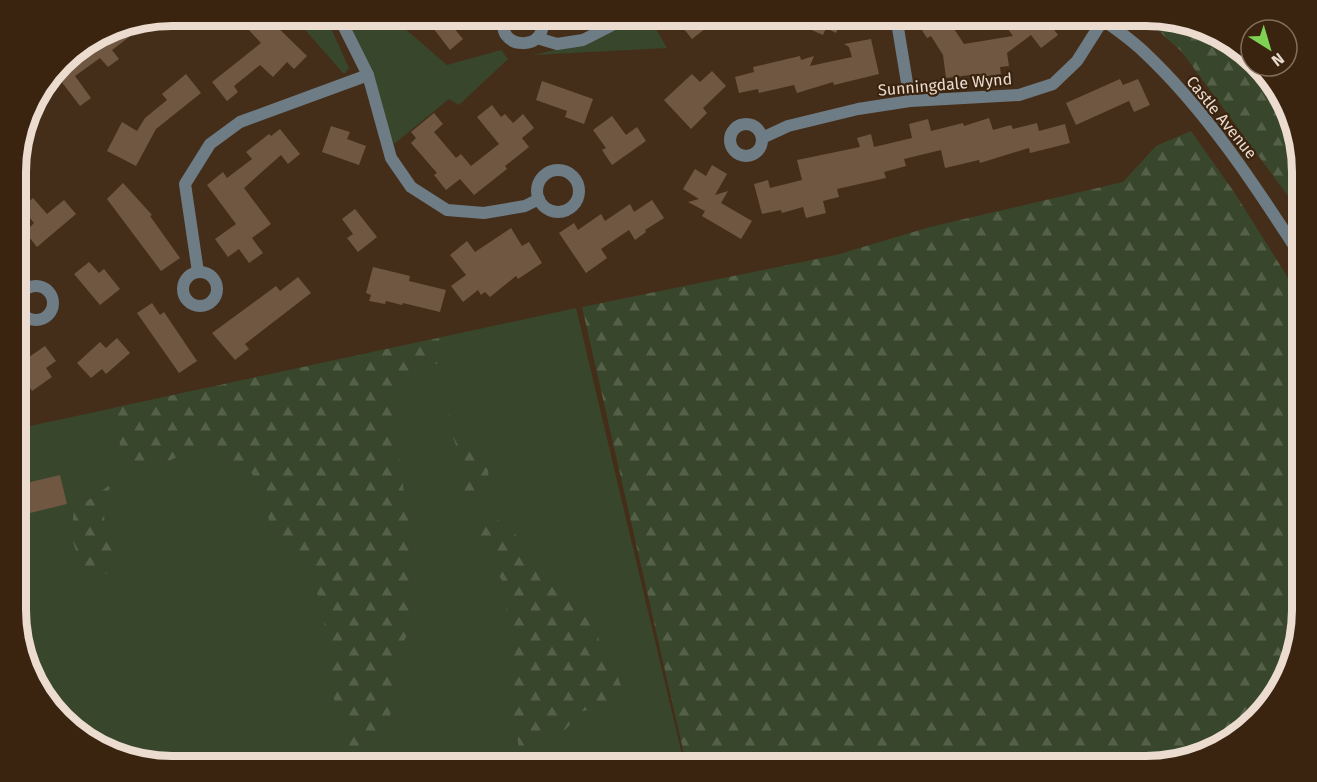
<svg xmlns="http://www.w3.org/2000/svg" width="1317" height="782" viewBox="0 0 1317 782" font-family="'Fira Sans',sans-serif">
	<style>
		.grass { fill: #38462b }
		.forest { fill: url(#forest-firs) }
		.building { fill: #705741 }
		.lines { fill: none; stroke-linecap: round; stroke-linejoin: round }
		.minor { stroke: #6e7c85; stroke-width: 12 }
		.tertiary { stroke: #6e7c85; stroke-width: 12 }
		.labels { text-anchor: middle; stroke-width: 4.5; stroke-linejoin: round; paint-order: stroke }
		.street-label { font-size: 16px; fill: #ebdccf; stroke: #3a240f }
		.rim { fill: none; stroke: #ebdccf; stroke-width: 8 }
	</style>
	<defs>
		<pattern id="forest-firs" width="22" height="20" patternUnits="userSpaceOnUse" patternTransform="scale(1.5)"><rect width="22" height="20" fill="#38462b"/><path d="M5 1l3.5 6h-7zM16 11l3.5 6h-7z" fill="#556049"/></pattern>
	</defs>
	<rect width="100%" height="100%" fill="#452e19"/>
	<g class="grass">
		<polygon points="292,15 325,15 349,68 344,74"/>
		<polygon points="347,15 376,15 403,27 447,65 501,50 508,59 459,105 449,99 394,144"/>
		<polygon points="643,15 648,15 667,48 533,55 590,42"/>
		<polygon points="576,308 685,767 171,767 93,746 41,697 16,630 16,429"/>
	</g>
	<g class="forest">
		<polygon points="1141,15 1224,36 1251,63 1251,66 1254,66 1281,93 1302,161 1302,215 1182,52"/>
		<polygon points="1191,131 1234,192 1302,300 1302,620 1281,689 1224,746 1155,767 687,767 582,307 836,255 930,227 1123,182 1156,146"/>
		<polygon points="439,338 444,361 399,377 398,450 413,555 411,629 395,656 394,698 387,729 375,755 359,760 363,767 338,767 347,744 330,685 329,643 315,584 296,559 271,533 265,498 251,472 199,445 160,466 124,466 113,408"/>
		<polygon points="448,415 464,421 465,442 488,470 490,495 472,502 461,486 463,464 453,437"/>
		<polygon points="110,485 104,518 113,549 106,574 85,578 71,536 74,510"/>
		<polygon points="490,516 505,523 578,603 598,634 600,651 615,668 622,689 606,707 583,711 566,729 545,740 550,760 541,767 530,767 519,747 513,717 515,664 502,581 479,537 480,522"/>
	</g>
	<g class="building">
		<polygon points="260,15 265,15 307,56 294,69 287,62 273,77 260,65 234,86 238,92 227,101 212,82 261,43 247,28"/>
		<polygon points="423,15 468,15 453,27 463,39 450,50"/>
		<polygon points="689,15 723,15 692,39 679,23"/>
		<polygon points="796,15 844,15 836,33 826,28 823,35 807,28 810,21"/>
		<polygon points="925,15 945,15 964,44 1013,36 1008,29 1027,15 1043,15 1058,35 1041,48 1031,35 1007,53 1009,66 1000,67 1001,74 978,78 978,74 946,78 943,55 931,36 927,38 916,21"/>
		<polygon points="153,19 112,50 119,59 108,67 100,58 75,76 91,98 80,106 54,72 63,60 112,27"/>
		<polygon points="871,39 879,74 834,85 833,82 797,93 794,85 759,93 758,89 739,93 735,77 754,72 753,67 800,56 801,60 814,56 810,66 852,57 849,47 844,44"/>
		<polygon points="712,71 726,86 703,108 707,113 691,129 664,100 692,74 700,82"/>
		<polygon points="186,74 201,93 156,129 136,166 107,151 122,122 137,131 145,118 167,100 162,94"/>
		<polygon points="1120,79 1123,85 1138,79 1150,105 1134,112 1129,101 1076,125 1066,103"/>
		<polygon points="542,81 593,99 584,124 565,117 567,111 536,100"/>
		<polygon points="492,105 501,117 505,114 513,123 523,114 534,128 522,138 529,147 505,166 507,169 474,195 460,179 446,190 434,175 437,173 411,143 416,138 411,132 434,113 443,124 434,132 456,158 461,154 471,166 499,144 477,117"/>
		<polygon points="612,116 626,135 637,127 646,141 612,165 602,150 606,148 593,130"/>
		<polygon points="989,118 993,130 1011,125 1013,129 1037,123 1039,131 1065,124 1070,143 1030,153 1029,148 980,163 979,160 945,168 941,150 904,159 906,166 884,172 886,178 837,189 839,197 823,201 826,213 806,218 803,207 782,213 781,210 762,214 754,184 768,180 770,188 802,180 797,160 860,147 857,138 871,134 874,147 912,138 909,124 928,119 931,131 963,123 964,126"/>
		<polygon points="331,126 350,132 347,139 366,146 359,165 322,152"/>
		<polygon points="280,129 300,154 288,164 281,155 244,188 271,224 252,238 263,253 249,263 239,249 228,257 215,239 236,224 207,185 223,172 227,178 252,159 246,152 269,134 271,136"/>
		<polygon points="712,165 727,174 715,195 728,191 721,203 752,221 741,239 702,216 705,211 688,202 699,199 683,189 695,169 706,176"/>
		<polygon points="123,183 152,215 150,216 180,258 161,271 107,199"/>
		<polygon points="33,198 47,214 64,200 76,214 37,247 25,232 34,223 22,208"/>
		<polygon points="652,200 664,218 645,230 646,232 635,240 629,230 601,249 607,258 586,273 559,233 574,223 578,230 601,214 605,221 630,204 634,212"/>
		<polygon points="355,209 377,237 358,252 347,238 353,234 342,219"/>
		<polygon points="511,228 522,246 529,242 542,263 518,279 516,276 490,297 485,292 481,295 478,290 463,302 451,286 466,275 450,255 467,241 475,252"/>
		<polygon points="89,262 99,273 104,269 120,289 100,305 74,274"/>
		<polygon points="373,267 410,276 409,281 446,290 440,312 403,303 402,305 386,301 385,304 369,301 371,295 366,293"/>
		<polygon points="298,277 311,293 245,344 249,349 235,360 212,333 276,286 280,291"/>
		<polygon points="152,303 160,315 164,312 197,361 179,373 137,313"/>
		<polygon points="117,338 130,353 106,374 102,369 91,378 77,363 100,342 106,348"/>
		<polygon points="45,346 56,361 46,368 52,377 32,391 16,366"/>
		<polygon points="60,475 67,504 26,514 18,485"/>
	</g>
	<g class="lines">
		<g class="minor">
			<polyline points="338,15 368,75 391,158 411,187 447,210 484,213 525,206 539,199"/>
			<path d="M506 15C490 52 555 53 540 15"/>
			<polyline points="893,15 897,22 910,101"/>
			<polyline points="537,38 557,44 583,40 632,15"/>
			<circle cx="746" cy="140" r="16"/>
			<polyline points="762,138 788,126 858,109 910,101 1019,95 1053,84 1077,61 1103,20"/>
			<circle cx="558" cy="191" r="21"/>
			<circle cx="200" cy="289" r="17"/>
			<polyline points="198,272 185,184 210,144 240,122 368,75"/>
			<circle cx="36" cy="303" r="17"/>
		</g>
		<path class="tertiary" d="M1096 15C1112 26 1129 38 1143 51 1206 110 1255 185 1302 258"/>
	</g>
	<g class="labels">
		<g class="street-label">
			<text transform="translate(945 84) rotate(-5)" y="6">Sunningdale Wynd</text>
			<text transform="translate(1222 117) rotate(51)" y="6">Castle Avenue</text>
		</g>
	</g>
	<path d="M0 0H1317V782H0ZM172 26H1146A146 146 0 0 1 1292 172V610A146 146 0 0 1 1146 756H172A146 146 0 0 1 26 610V172A146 146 0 0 1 172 26Z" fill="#3a240f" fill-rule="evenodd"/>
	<path class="rim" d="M172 26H1146A146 146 0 0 1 1292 172V610A146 146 0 0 1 1146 756H172A146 146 0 0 1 26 610V172A146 146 0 0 1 172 26Z"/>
	<g transform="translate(1269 48) rotate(143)"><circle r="28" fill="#3a240f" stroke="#816e5c" stroke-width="1.5"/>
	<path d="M0-4.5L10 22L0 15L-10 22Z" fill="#7ed153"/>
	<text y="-9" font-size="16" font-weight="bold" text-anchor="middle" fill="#ebdccf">N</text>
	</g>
</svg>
